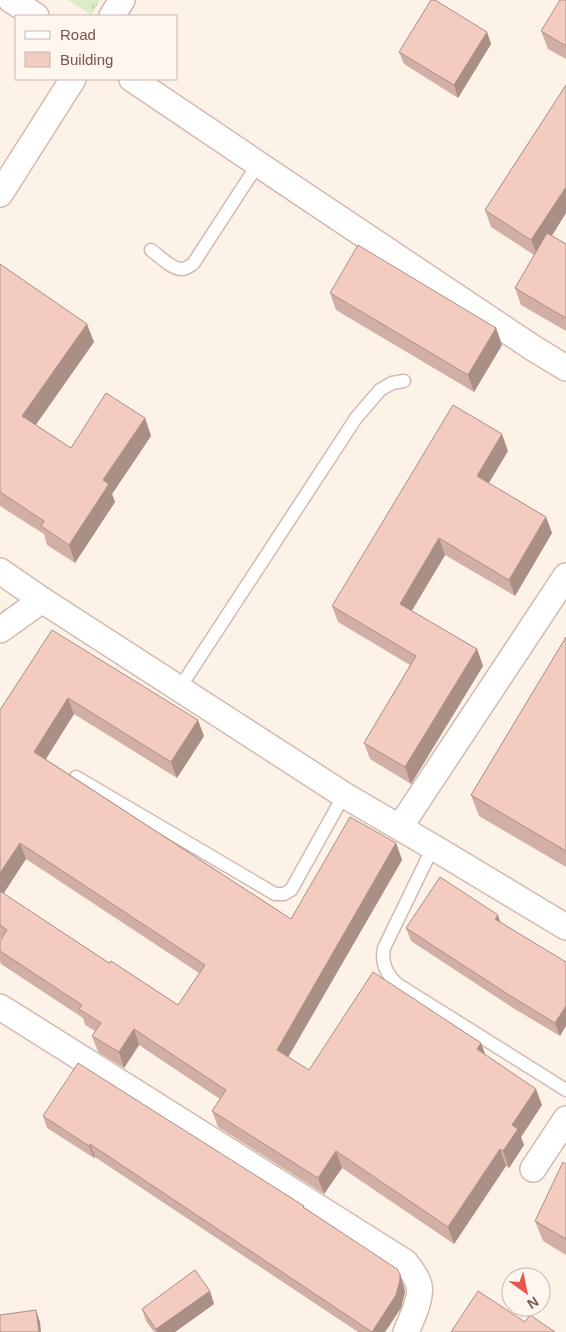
<svg xmlns="http://www.w3.org/2000/svg" width="566" height="1332" viewBox="0 0 566 1332" font-family="Arial,sans-serif">
	<style>
		.grass { fill: url(#grass-tufts) }
		.lines { fill: none; stroke-linecap: round; stroke-linejoin: round }
		.service-casing { stroke: #d2bab0; stroke-width: 15 }
		.minor-casing { stroke: #d2bab0; stroke-width: 28 }
		.service { stroke: #fff; stroke-width: 12 }
		.minor { stroke: #fff; stroke-width: 25 }
		.wall { fill: #d1afa4; fill-rule: evenodd }
		.shaded-wall { fill: #aa8f86 }
		.building { fill: #f3ccbf; stroke: #aa8f86 }
	</style>
	<defs>
		<pattern id="grass-tufts" width="24" height="20" patternUnits="userSpaceOnUse" patternTransform="scale(1.25)"><rect width="24" height="20" fill="#dbecc6"/><path d="M3 7l-1-3M5 7V3M7 7l1-3M15 17l-1-3M17 17v-4M19 17l1-3" fill="none" stroke="#b6c2a3"/></pattern>
	</defs>
	<rect width="100%" height="100%" fill="#fdf2e8"/>
	<polygon class="grass" points="68,0 100,0 91,15"/>
	<g class="lines">
		<defs>
			<g id="service">
				<path d="M151 250C158 255 173 270 182 269 186 269 189 266 193 264L258 164"/>
				<polyline points="179,689 356,418 380,390 392,383 404,381"/>
				<polyline points="76,777 275,894 284,894 291,890 344,795"/>
				<path d="M433 847 384 948C381 962 386 974 397 984L566 1090"/>
			</g>
			<g id="minor">
				<polyline points="11,0 36,16"/>
				<polyline points="112,16 122,0"/>
				<polyline points="132,79 258,164 533,348 566,368"/>
				<polyline points="0,194 73,79"/>
				<polyline points="0,571 42,600 344,795 433,847 566,927"/>
				<polyline points="0,630 42,600"/>
				<polyline points="400,827 566,576"/>
				<path d="M0 1007 405 1262C410 1268 415 1275 418 1282 424 1295 411 1320 406 1332"/>
				<polyline points="533,1169 566,1119"/>
			</g>
		</defs>
		<use href="#service" class="service-casing"/>
		<use href="#minor" class="minor-casing"/>
		<use href="#service" class="service"/>
		<use href="#minor" class="minor"/>
	</g>
	<g class="wall">
		<polygon points="566,0 566,59 548,49 541,31"/>
		<polygon points="487,32 491,44 458,98 404,64 399,52"/>
		<polygon points="566,85 566,213 552,236 566,244 566,331 521,305 515,288 534,255 491,227 485,210"/>
		<polygon points="0,264 94,342 36,425 71,448 145,418 151,436 112,494 115,502 75,563 47,545 44,534 0,506"/>
		<polygon points="330,293 496,328 502,345 474,392 336,310"/>
		<polygon points="508,451 488,483 546,517 552,533 515,596 445,555 412,611 477,649 483,666 411,784 370,759 364,743 410,665 338,622 332,606"/>
		<path d="M52 630 204 736 177 778 74 714 46 759 291 919 396 843 402 860 288 1057 309 1070 485 1055 542 1105 521 1137 524 1145 509 1168 506 1166 454 1244 342 1168 324 1194 218 1127 212 1111 220 1099 139 1045 124 1068 98 1052 92 1036 95 1031 85 1025 83 1018 1 964 0 961V941L2 939 0 938V710ZM26 859 199 973 178 1005 109 963 3 894Z"/>
		<polygon points="566,637 566,867 479,816 471,795"/>
		<polygon points="500,922 566,963 560,1036 513,1008 411,941 406,928"/>
		<polygon points="43,1116 305,1208 400,1274 404,1287 405,1292 401,1308 385,1332 358,1332 95,1157 94,1158 47,1128"/>
		<polygon points="566,1164 566,1255 543,1241 535,1221"/>
		<polygon points="214,1304 175,1332 154,1332 146,1321 142,1309"/>
	</g>
	<g class="shaded-wall">
		<polygon points="487,32 491,44 458,98 454,85"/>
		<polygon points="566,187 566,213 538,257 531,240"/>
		<polygon points="87,324 94,342 29,434 22,416"/>
		<polygon points="496,328 502,345 474,392 468,375"/>
		<polygon points="145,418 151,436 112,494 115,502 75,563 69,545 103,480"/>
		<polygon points="502,434 508,451 483,493 477,476"/>
		<polygon points="546,517 552,533 515,596 509,580"/>
		<polygon points="439,538 445,555 406,620 400,604"/>
		<polygon points="477,649 483,666 411,784 405,767"/>
		<polygon points="68,698 74,714 40,768 34,752"/>
		<polygon points="198,720 204,736 177,778 171,762"/>
		<polygon points="20,843 26,859 0,899 0,873"/>
		<polygon points="396,843 402,860 283,1066 277,1050"/>
		<polygon points="498,915 502,928 495,919"/>
		<polygon points="566,1006 566,1026 560,1036 555,1023"/>
		<polygon points="134,1029 139,1045 124,1068 119,1052"/>
		<polygon points="481,1043 487,1059 477,1049"/>
		<polygon points="536,1089 542,1105 521,1137 524,1145 509,1168 503,1151 512,1125"/>
		<polygon points="90,1144 95,1157 94,1158 89,1146"/>
		<polygon points="500,1149 506,1166 454,1244 448,1227"/>
		<polygon points="336,1151 342,1168 324,1194 318,1178"/>
		<polygon points="400,1274 404,1287 405,1292 401,1308 385,1332 372,1332"/>
		<polygon points="210,1291 214,1304 175,1332 157,1332 156,1329"/>
		<polygon points="36,1310 40,1322 41,1332 39,1332"/>
	</g>
	<g class="building">
		<polygon points="431,0 435,0 487,32 454,85 399,52"/>
		<polygon points="560,0 566,0 566,46 541,31"/>
		<polygon points="566,85 566,187 531,240 485,210"/>
		<polygon points="547,233 566,244 566,318 515,288"/>
		<polygon points="358,245 496,328 468,375 330,293"/>
		<polygon points="0,264 87,324 22,416 71,448 106,393 145,418 103,480 109,484 69,545 41,526 44,521 0,492"/>
		<polygon points="453,405 502,434 477,476 546,517 509,580 439,538 400,604 477,649 405,767 364,743 416,656 332,606"/>
		<polygon points="52,630 198,720 171,762 68,698 34,752 291,919 350,817 396,843 277,1050 309,1070 373,972 481,1043 477,1049 536,1089 512,1125 518,1129 503,1151 500,1149 448,1227 336,1151 318,1178 212,1111 226,1090 134,1029 119,1052 92,1036 101,1023 79,1009 82,1005 0,951 0,941 7,930 0,925 0,891 109,963 111,961 178,1005 205,965 20,843 0,873 0,710"/>
		<polygon points="566,637 566,851 471,795"/>
		<polygon points="440,877 498,915 495,919 566,962 566,1006 555,1023 509,995 406,928"/>
		<polygon points="78,1063 304,1206 303,1207 397,1269 400,1274 400,1280 396,1295 372,1332 90,1144 89,1146 43,1116"/>
		<polygon points="563,1162 566,1164 566,1239 535,1221"/>
		<polygon points="195,1270 210,1291 156,1329 142,1309"/>
		<polygon points="478,1291 525,1322 530,1315 555,1332 451,1332"/>
		<polygon points="36,1310 39,1332 0,1332 0,1315"/>
	</g>
	<rect x="15" y="15" width="162" height="65" fill="#fff6ef" stroke="#c9b5ad"/>
	<rect x="25" y="31" width="25" height="8" fill="#ffffff" stroke="#c9b5ad"/>
	<text x="60" y="40" font-size="15" fill="#78544b">Road</text>
	<rect x="25" y="52" width="25" height="15" fill="#f3ccbf" stroke="#c9b5ad"/>
	<text x="60" y="65" font-size="15" fill="#78544b">Building</text>
	<g transform="translate(526 1292) rotate(147)"><circle r="24" fill="#fff6ef" stroke="#c9b5ad"/>
	<path d="M0-4L9 19L0 12L-9 19Z" fill="#e9574b"/>
	<text y="-8" font-size="14" font-weight="bold" text-anchor="middle" fill="#78544b">N</text>
	</g>
</svg>
